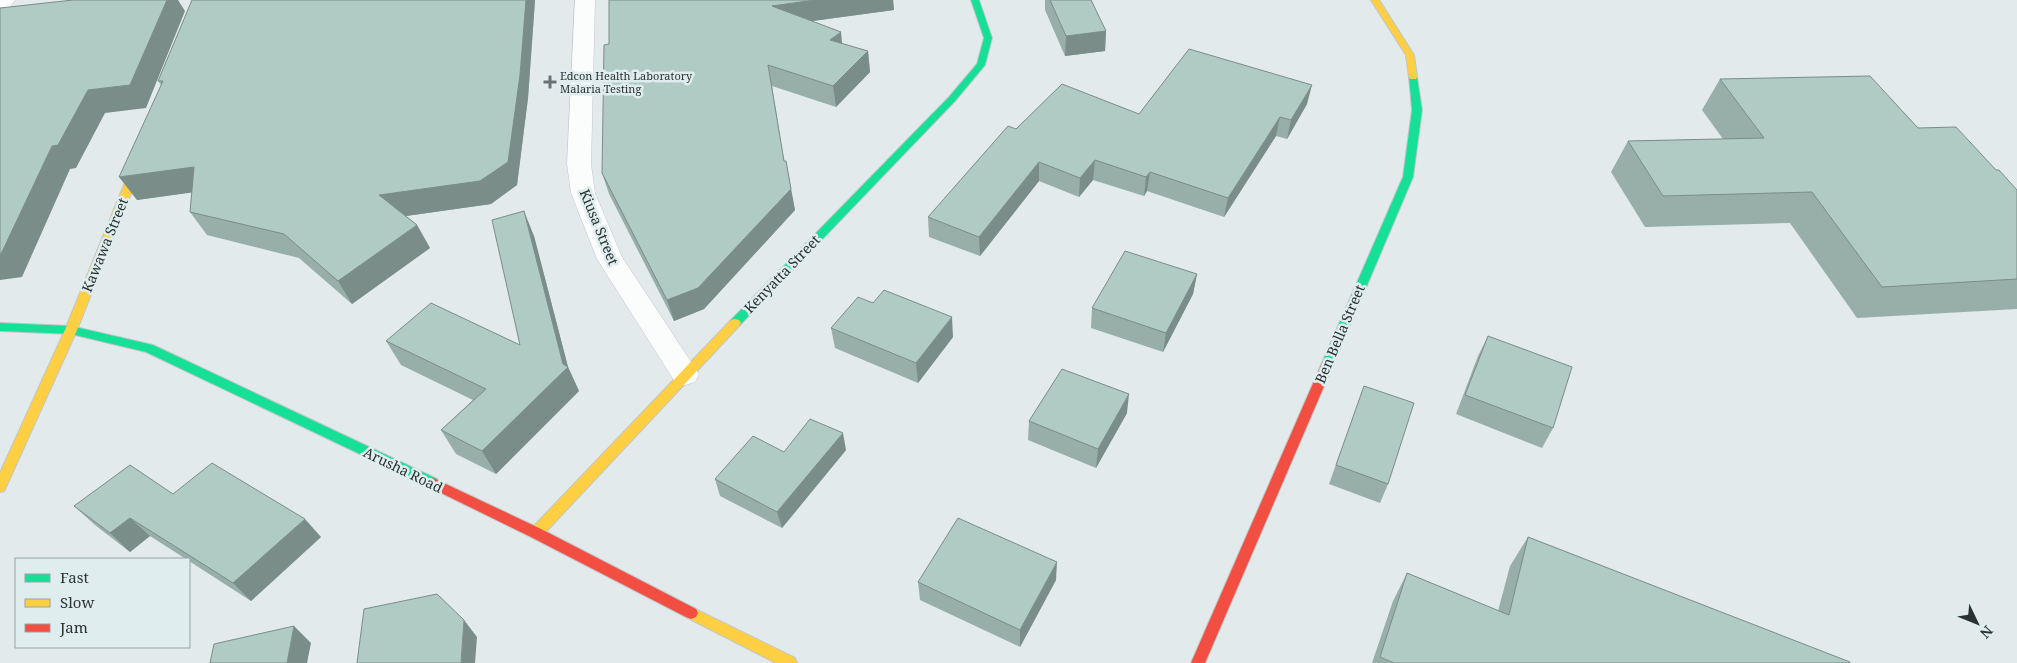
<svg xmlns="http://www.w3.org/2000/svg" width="2017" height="663" viewBox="0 0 2017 663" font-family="'Noto Serif',serif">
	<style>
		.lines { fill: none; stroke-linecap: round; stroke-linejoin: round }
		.street-casing { stroke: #c1c7c8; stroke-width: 1 }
		.fast-casing { stroke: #c1c7c8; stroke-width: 2 }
		.slow-casing { stroke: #c1c7c8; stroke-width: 2 }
		.jam-casing { stroke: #c1c7c8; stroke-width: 2 }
		.street { fill: #fbfcfc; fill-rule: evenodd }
		.fast { fill: #16e098; fill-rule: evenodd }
		.slow { fill: #ffcf43; fill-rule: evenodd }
		.jam { fill: #f24e42; fill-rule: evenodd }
		.wall { fill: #97aea9 }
		.shaded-wall { fill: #7b8d89 }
		.building { fill: #b0cac4; stroke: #7b8d89 }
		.poi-dot { fill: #6c7273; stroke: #dfedef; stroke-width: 2 }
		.labels { text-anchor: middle; stroke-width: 5; stroke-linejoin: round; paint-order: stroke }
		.far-poi-label { font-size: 11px; fill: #2c3132; stroke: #dfedef; text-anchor: start }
		.street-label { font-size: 14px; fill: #2c3132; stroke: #dfedef }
	</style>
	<rect width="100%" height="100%" fill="#e2eaec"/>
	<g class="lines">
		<defs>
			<g id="street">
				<polygon points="0,0 15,0 7,11 0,13"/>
				<polygon points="575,0 595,0 591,164 595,193 622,257 699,374 695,382 685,385 675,382 597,259 571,193 567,164"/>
			</g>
			<g id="fast">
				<polygon points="971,0 979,0 992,38 985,65 955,101 739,326 731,326 729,323 731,320 949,97 977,64 984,38"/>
				<polygon points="1413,74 1417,77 1422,110 1413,177 1334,363 1332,366 1324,366 1322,363 1403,177 1412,110 1409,77"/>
				<polygon points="0,323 71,326 153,345 437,479 439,483 437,487 433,488 429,487 146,352 71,334 0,331"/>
			</g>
			<g id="slow">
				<polygon points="1371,0 1379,0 1414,55 1417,77 1416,79 1410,79 1409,77 1406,55"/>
				<polygon points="142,150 147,153 77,330 6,487 4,491 0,492 0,473 65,330 137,153"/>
				<polygon points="735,319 739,320 741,323 739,326 541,537 536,539 531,537 529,533 531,529 731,320"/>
				<polygon points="691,607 795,658 797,663 776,663 686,617 684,613 686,609"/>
			</g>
			<g id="jam">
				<polygon points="1328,359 1332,360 1334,363 1205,663 1191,663 1322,363 1324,360"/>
				<polygon points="433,478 541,529 696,609 698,613 696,617 691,619 686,617 531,537 429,487 427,483 429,479"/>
			</g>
		</defs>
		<use href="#street" class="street-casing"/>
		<use href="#fast" class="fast-casing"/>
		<use href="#slow" class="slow-casing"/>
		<use href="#jam" class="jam-casing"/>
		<use href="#street" class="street"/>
		<use href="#fast" class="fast"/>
		<use href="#slow" class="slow"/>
		<use href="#jam" class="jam"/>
	</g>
	<g class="wall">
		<polygon points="192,0 535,0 528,98 517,185 491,204 406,216 417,225 430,248 352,304 299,258 207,235 190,212 192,192 137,200 161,85 158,81"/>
		<polygon points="609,0 893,0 894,10 812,21 842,44 868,51 870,72 836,107 772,86 784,161 795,210 704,309 674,321 609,194 602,173 609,44"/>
		<polygon points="1045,0 1091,0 1106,31 1105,51 1065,56 1045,10"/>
		<polygon points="1720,79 1918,128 1996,170 2017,190 2017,309 1857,318 1790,223 1645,227 1611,172 1628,141 1723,139 1702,110"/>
		<polygon points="1307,104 1287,139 1276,136 1224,217 1147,191 1144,196 1093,180 1079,197 1039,181 980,256 929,237 928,217 1016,129 1139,114"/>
		<polygon points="534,236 568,367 579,391 496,474 456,454 441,430 473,400 401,365 386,341 520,345"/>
		<polygon points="1197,274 1193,294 1163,352 1091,328 1092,308"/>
		<polygon points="831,328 953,337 918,383 835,348"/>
		<polygon points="1488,336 1553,428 1542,448 1456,414 1478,356"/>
		<polygon points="1364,386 1388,484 1380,503 1329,484"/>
		<polygon points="1127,413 1096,468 1028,440 1029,421"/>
		<polygon points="846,450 782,528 720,496 715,479 784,452"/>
		<polygon points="173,494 321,537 251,601 189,561 189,559 186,559 150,536 130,552 95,525 74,506"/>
		<polygon points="1528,537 1850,663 1372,663 1393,601 1407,573 1498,611 1510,566"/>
		<polygon points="1056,580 1020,647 920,600 918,582"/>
	</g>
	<g class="shaded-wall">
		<polygon points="167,0 178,0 185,11 146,108 105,113 76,168 70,169 22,277 0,280 0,254 52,146 88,90"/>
		<polygon points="526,0 535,0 528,98 517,185 491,204 392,218 379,195"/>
		<polygon points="815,0 893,0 894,10 776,26 772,6"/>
		<polygon points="1106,31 1105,51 1065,56 1066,36"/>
		<polygon points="841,32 843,52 830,40"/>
		<polygon points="868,51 870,72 836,107 833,86"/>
		<polygon points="1312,85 1307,104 1287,139 1291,120"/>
		<polygon points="1280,117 1276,136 1224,217 1228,198"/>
		<polygon points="1095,160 1093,180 1079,197 1080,178"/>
		<polygon points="786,161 795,210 704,309 674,321 667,300"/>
		<polygon points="1039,162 1039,181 980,256 979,237"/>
		<polygon points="194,167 210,190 137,200 119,177"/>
		<polygon points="1150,172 1147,191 1144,196 1146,177"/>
		<polygon points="524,211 534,236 568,367 579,391 496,474 482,451 563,364"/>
		<polygon points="417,225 430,248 352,304 338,281"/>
		<polygon points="1197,274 1193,294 1163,352 1166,333"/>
		<polygon points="952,317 953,337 918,383 916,363"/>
		<polygon points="1129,394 1127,413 1096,468 1098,449"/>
		<polygon points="843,433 846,450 782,528 777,512"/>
		<polygon points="130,518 150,536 130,552 110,533"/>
		<polygon points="305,519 321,537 251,601 233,583"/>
		<polygon points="1057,562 1056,580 1020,647 1020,630"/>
		<polygon points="464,620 477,637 475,663 461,663"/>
		<polygon points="294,626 311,643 307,663 287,663"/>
	</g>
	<g class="building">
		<polygon points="73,0 167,0 130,85 88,90 58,145 52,146 1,254 0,254 0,8"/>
		<polygon points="192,0 526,0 520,75 508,162 480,181 379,195 417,225 338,281 284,234 190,212 194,167 119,177 163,81 158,81"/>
		<polygon points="609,0 815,0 772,6 841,32 830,40 868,51 833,86 768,65 784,161 786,161 791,189 698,288 667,300 602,173 604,45 609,44"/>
		<polygon points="1050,0 1091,0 1106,31 1066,36"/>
		<polygon points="1189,49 1312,85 1291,120 1280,117 1228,198 1150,172 1146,177 1095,160 1080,178 1039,162 979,237 928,217 1008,126 1016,129 1062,84 1139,114"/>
		<polygon points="1870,76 1918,128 1956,127 1996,170 1999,170 2017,190 2017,279 1882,287 1812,192 1663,196 1628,141 1764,138 1720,79"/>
		<polygon points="524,211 563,364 568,367 482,451 441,430 486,389 386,341 431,303 520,345 492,220"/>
		<polygon points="1125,251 1197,274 1166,333 1092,308"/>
		<polygon points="884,290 952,317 916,363 831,328 858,297 873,303"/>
		<polygon points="1488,336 1572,367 1553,428 1465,395"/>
		<polygon points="1062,369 1129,394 1098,449 1029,421"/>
		<polygon points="1364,386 1414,403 1388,484 1336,465"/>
		<polygon points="810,419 843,433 777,512 715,479 753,436 784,452"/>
		<polygon points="212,463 305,519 233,583 130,518 110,533 74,506 130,465 173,494"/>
		<polygon points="958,518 1057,562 1020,630 918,582"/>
		<polygon points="1528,537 1850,662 1850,663 1394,663 1380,657 1407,573 1509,615"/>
		<polygon points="437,594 464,620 461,663 357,663 364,609"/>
		<polygon points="294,626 287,663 210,663 214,644"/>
	</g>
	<path class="poi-dot" d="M547.5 74.5h5v5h5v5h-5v5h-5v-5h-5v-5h5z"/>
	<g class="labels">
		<g class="far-poi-label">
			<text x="560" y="80">Edcon Health Laboratory<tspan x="560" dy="13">Malaria Testing</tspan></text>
		</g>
		<g class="street-label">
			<text transform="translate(599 227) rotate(68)" y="5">Kiusa Street</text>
			<text transform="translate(105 245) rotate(-68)" y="5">Kawawa Street</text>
			<text transform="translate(782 274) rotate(-46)" y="5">Kenyatta Street</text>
			<text transform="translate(1340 334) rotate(-67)" y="5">Ben Bella Street</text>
			<text transform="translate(403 470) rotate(26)" y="5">Arusha Road</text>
		</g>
	</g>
	<rect x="15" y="558" width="175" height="90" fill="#dfedef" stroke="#97a2a3"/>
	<rect x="25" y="574" width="25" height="8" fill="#16e098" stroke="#97a2a3"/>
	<text x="60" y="583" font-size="15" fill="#2c3132">Fast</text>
	<rect x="25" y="599" width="25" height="8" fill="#ffcf43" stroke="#97a2a3"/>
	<text x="60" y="608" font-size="15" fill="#2c3132">Slow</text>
	<rect x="25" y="624" width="25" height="8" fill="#f24e42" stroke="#97a2a3"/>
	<text x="60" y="633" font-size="15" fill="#2c3132">Jam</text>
	<g transform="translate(1977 623) rotate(133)" stroke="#dfedef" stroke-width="4" paint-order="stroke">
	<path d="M0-4L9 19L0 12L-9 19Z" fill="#2c3132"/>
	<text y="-8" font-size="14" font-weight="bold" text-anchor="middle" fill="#2c3132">N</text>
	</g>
</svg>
